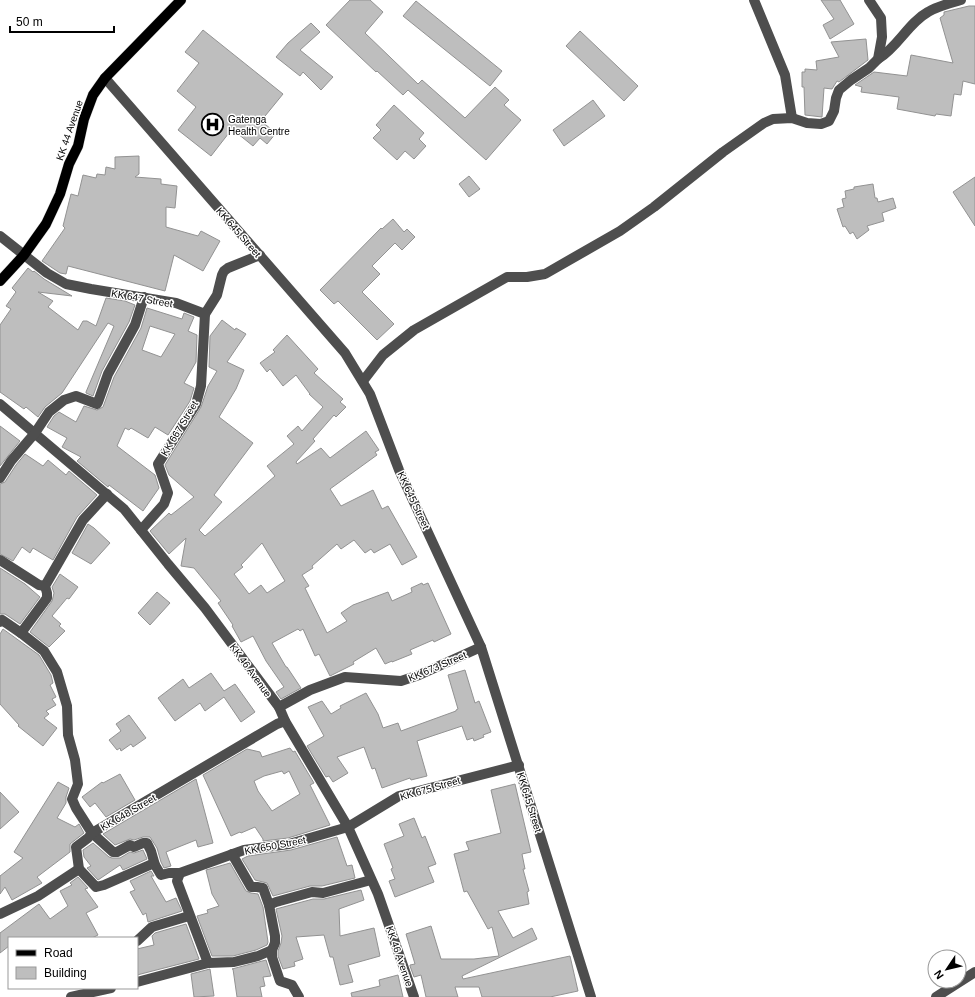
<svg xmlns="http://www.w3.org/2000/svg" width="975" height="997" viewBox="0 0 975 997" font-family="Arial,sans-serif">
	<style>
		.building { fill: #bebebe; stroke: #929292; fill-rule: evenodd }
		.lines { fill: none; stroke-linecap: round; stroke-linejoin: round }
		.major-casing { stroke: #dbdbdb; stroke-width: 11 }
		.minor { stroke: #4e4e4e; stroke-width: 10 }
		.major { stroke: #000; stroke-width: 10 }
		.labels { text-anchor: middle; stroke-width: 3; stroke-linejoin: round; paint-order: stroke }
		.poi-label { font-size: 10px; fill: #000; stroke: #fff; text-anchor: start }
		.street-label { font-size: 10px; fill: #000; stroke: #fff }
	</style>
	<rect width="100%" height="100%" fill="#fff"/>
	<g class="building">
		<polygon points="350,0 370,0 383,12 365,33 418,84 422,80 465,118 495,87 509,100 504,105 521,120 486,160 408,90 403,95 377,71 376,72 326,25"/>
		<polygon points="821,0 840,0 854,24 830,39 823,25 834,19"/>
		<polygon points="416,1 502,71 490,86 403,16"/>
		<polygon points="969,6 975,6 975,84 963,81 961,95 954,94 951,116 936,114 935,116 897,109 899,97 861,92 862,87 855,85 874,72 907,76 911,55 953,63 940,18 944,15 944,12"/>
		<polygon points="311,23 320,32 300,50 333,77 321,90 303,72 300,76 276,57 288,43"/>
		<polygon points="203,30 283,94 261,121 276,133 267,144 260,138 253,146 232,129 211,156 178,130 196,107 177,91 199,63 185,52"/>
		<polygon points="580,31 638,86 624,101 566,46"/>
		<polygon points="866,39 868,60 839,82 837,81 832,89 824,88 822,117 805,115 804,87 802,87 802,72 805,72 805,69 817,70 816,61 839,57 831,42"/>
		<polygon points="593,100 605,116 564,146 553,130"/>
		<polygon points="394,105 424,133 419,139 426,146 414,159 405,151 397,160 373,138 381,130 376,125"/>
		<polygon points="139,156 139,174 135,177 161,179 161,184 177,186 175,208 166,207 166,227 198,236 201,231 220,241 203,271 174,255 165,291 68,266 66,274 60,273 42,261 65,228 63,226 71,194 78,196 83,175 96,178 97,174 105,175 106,167 115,169 115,157"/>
		<polygon points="469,176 480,189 469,197 459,184"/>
		<polygon points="975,177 975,226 953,192"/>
		<polygon points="873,184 875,198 877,198 878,202 893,198 896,208 882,213 884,221 867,226 869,230 857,239 853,232 850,234 845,226 843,227 837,209 844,207 842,199 846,198 845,191 854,189 854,187"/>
		<polygon points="393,219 404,232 407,229 415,237 402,250 395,243 372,266 380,274 362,292 394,324 377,340 338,301 334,304 320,290 381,228 382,229"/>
		<polygon points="28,268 33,272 34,271 44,279 72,296 38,292 53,301 48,307 78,330 83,321 87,321 96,326 106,298 125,301 135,305 129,322 102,371 93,396 86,393 86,392 114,326 108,323 62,393 45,407 38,417 26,407 24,409 0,392 0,325 11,309 6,306 16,292 12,288"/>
		<path d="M147 308 182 319 184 313 194 317 188 331 197 335 196 362 184 383 194 388 190 401 168 435 155 427 148 438 131 428 129 430 125 428 117 446 155 475 159 488 143 511 109 485 108 487 77 461 81 457 62 447 67 438 47 427 54 416 59 412 76 422 84 406 97 410 103 407 114 377 141 328ZM150 326 175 334 161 357 142 350Z"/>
		<path d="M222 320 235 330 236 328 246 334 227 362 244 370 236 389 219 417 253 443 214 495 222 502 199 530 205 536 275 476 267 466 294 444 287 436 298 426 302 431 323 407 309 394H310L296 375 283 386 270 369 267 372 260 363 275 352 273 350 287 335 318 369 314 373 343 399 340 402 346 407 336 417 334 415 313 439 315 441 296 462 297 464 321 448 330 458 366 431 379 450 375 452 377 455 330 489 341 506 373 490 382 509 388 506 417 557 402 565 390 544 374 553 371 549 365 553 354 540 341 549 337 544 312 566 313 568 302 575 309 586 305 588 327 633 347 621 341 613 353 605 388 592 392 601 412 592 411 588 422 583 423 585 428 583 451 634 434 642 433 640 410 650 412 654 392 662V661L385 664 376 648 353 662 354 664 330 676 319 654 315 656 303 629 300 631 298 629 272 643 286 667H287L301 688 281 699 276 692 284 687 266 661 253 636 241 642 232 626 233 625 218 603 221 601 194 568 181 566 186 538 169 554 150 531 169 513 171 515 194 497 169 475 165 465 201 407 208 386 217 371 209 367 210 336ZM262 543 285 581 267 593 261 585 249 594 234 574 243 567 241 565Z"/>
		<polygon points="0,426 20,441 0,466"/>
		<polygon points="25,454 43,466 48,460 66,475 69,471 97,495 77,517 53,560 33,548 30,553 22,547 13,561 0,554 0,484 5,482 16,465"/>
		<polygon points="88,524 94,528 110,543 91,564 72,553"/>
		<polygon points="0,568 25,584 40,597 20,624 5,614 0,614"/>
		<polygon points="60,574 78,587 69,599 67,598 52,616 61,624 59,626 65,631 49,647 30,632 52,601 54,593 52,587"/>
		<polygon points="157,592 170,603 150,625 138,613"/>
		<polygon points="3,629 39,655 51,675 53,683 50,685 56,697 52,699 56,705 46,711 49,714 44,718 57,728 43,746 18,726 19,725 0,704 0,634"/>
		<polygon points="465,670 475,703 479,701 491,732 483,735 484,737 474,741 473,738 467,740 462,726 417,741 427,776 411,780 410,778 382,788 375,768 372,769 364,747 337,757 348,773 333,782 329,776 326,777 307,746 324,736 308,707 322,701 331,714 341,708 340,706 366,693 378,714 383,728 398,723 401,731 456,711 456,710 458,709 448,675"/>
		<polygon points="211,673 224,691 235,684 255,712 241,722 224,697 205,711 200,703 175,721 158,698 183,679 189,688"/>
		<polygon points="129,715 146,738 133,747 131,744 121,751 120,748 117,750 109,740 121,731 116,724"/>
		<path d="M290 748 293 752 295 751 296 753 314 783 310 785 330 825 288 838 263 841V839L255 827 241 833 240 832 231 836 203 775 247 749 260 752 262 757ZM282 771 284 774 289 771 300 794 272 811 258 791 254 781 264 776Z"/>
		<polygon points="120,774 135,800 106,817 95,803 90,807 82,797 102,782 103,783"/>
		<polygon points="196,779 213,843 198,847 196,840 166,852 171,866 164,868 161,862 157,848 150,837 143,837 134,840 130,839 115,845 103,834"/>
		<polygon points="58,782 69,788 66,797 66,803 57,818 75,827 79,824 84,833 70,844 70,852 37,877 42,883 12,900 5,887 0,894 0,876 23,858 14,852"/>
		<polygon points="515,784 531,852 522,854 525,869 523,869 529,891 527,892 529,904 498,911 513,938 532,928 537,939 462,976 463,979 570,956 578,991 550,997 482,997 479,987 455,987 458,997 426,997 421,975 414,977 410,966 410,965 415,964 406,934 431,926 441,959 474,959 499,956 492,927 488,929 467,891 464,892 454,854 469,850 466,842 501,833 491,790"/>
		<polygon points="0,792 19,812 0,829"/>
		<polygon points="414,818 422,838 425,836 436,864 428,867 434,882 395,897 389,881 395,879 391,869 393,868 384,844 404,836 399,824"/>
		<polygon points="337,837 347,866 352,865 355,878 322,886 310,886 273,896 267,883 255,880 242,859 248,856 291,850"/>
		<polygon points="93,843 109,857 112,858 120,858 130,852 134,853 143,850 147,859 123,870 120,865 98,880 87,868 91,866 84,857 83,850"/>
		<polygon points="230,863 246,891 251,893 258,894 263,907 268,942 267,945 256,950 233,956 212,956 197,916 208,913 207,910 219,906 212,894 206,870"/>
		<polygon points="151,871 154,876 151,876 166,902 176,898 182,911 148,922 146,913 143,915 130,892 135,890 130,881"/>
		<polygon points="78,877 88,888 85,889 98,907 86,913 98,935 92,938 9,938 9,946 0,953 0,933 39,904 50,919 68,906 60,891 72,885 70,883"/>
		<polygon points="361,890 364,900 339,909 340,936 374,928 380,956 348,965 353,982 340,985 333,957 330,957 324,935 296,937 303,959 294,962 295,966 283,969 278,956 278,951 281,943 282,936 276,909 313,899 324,899"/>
		<polygon points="186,924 199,959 137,975 137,949 154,945 152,936 155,933"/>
		<polygon points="266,960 271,976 263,977 265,986 260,987 262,997 237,997 233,969 232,969"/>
		<polygon points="210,969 214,996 194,997 191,974"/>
		<polygon points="398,975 403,997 352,997 351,993 380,986 379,980"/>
	</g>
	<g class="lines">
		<defs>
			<polyline id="major" points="0,281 24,255 46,224 60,194 69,164 78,146 84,119 93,95 105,78 181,0"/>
		</defs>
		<use href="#major" class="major-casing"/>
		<g class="minor">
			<polyline points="754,0 785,75 792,118"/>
			<path d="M878 59C898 47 908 23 928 12 938 6 950 3 961 0"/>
			<polyline points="105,78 345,353 370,394 399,470 481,647 591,997"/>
			<polyline points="0,236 47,273 66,284 91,289 176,303 205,314 217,295 222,275 224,271 228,268 260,255"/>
			<polyline points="363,381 383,355 414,330 507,277 527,277 545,274 620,231 654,207 723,152 764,123 773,119 792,118 807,123 821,124 829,121 834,111 836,98 839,90 851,80 869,68 878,59 882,37 881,18 869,0"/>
			<polyline points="0,404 124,509 168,564 205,608 279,707 285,721 348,827 378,894 414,997"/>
			<polyline points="0,478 11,461 35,433 49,412 64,400 76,396 97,404 98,402 108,374 135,325 144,297"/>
			<polyline points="107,494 83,520 45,586 47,593 47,598 21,633 44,651 57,672 67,706 68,735 75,760 78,784 72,799 76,808 92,833 113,852 117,852 130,845 134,847 143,843 147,843 151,851 155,865"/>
			<polyline points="141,530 164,504 168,493 158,464 196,404 201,386 205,314"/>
			<polyline points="0,560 39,585 45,586"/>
			<polyline points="0,622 2,620 21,633"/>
			<polyline points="279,707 310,690 345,677 401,681 419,675 481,647"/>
			<polyline points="285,721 277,724 92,833 88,838 76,847 79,869 96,887 104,885 152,864 155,865 161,875 169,873 180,873 244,850 289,844 348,827 399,796 519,765"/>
			<polyline points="232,854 251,887 257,887 263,888 269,905 275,936 275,943 272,950 272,957 280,981 292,985 299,997"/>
			<polyline points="180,873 177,881 208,963"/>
			<polyline points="269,905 276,902 312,892 323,893 371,880"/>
			<polyline points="0,914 38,896 79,869"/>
			<polyline points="137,941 152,927 189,916"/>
			<polyline points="137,982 208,963 234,962 258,956 272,950"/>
			<polyline points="71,997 111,988"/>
			<polyline points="936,997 975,972"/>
		</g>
		<use href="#major" class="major"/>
	</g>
	<defs>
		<symbol id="hospital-ring" viewBox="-11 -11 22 22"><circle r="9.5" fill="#fff" stroke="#000" stroke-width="1.5"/><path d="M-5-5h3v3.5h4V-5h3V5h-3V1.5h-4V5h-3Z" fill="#000"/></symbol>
	</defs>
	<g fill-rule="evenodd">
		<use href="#hospital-ring" x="200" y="112" width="25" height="25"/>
	</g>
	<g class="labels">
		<g class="poi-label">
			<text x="228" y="123">Gatenga<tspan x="228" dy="12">Health Centre</tspan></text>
		</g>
		<g class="street-label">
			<text transform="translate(69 130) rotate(-71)" y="4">KK 44 Avenue</text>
			<text transform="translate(239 232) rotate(49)" y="4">KK 645 Street</text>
			<text transform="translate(142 298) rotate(10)" y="4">KK 647 Street</text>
			<text transform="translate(179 428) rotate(-59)" y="4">KK 667 Street</text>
			<text transform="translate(414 500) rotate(65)" y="4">KK 645 Street</text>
			<text transform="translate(437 666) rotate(-23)" y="4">KK 673 Street</text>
			<text transform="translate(251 670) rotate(54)" y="4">KK 46 Avenue</text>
			<text transform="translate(430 788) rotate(-16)" y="4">KK 675 Street</text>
			<text transform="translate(530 802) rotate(73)" y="4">KK 645 Street</text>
			<text transform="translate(128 812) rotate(-30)" y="4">KK 648 Street</text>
			<text transform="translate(275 845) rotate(-11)" y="4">KK 650 Street</text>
			<text transform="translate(400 956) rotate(71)" y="4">KK 46 Avenue</text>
		</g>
	</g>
	<rect x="8" y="937" width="130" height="52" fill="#ffffff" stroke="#999999"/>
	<rect x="16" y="950" width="20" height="6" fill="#000000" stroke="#999999"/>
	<text x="44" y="957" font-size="12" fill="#000000">Road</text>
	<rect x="16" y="967" width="20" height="12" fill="#bebebe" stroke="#999999"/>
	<text x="44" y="977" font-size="12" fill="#000000">Building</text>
	<g transform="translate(947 969) rotate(235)"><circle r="19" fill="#ffffff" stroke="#999999"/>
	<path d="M0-3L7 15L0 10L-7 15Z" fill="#000000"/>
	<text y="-6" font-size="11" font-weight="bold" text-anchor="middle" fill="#000000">N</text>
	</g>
	<path d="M10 26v6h104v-6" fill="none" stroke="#000000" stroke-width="2"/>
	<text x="16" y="26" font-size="12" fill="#000000" stroke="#ffffff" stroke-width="3" paint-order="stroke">50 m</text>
</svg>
